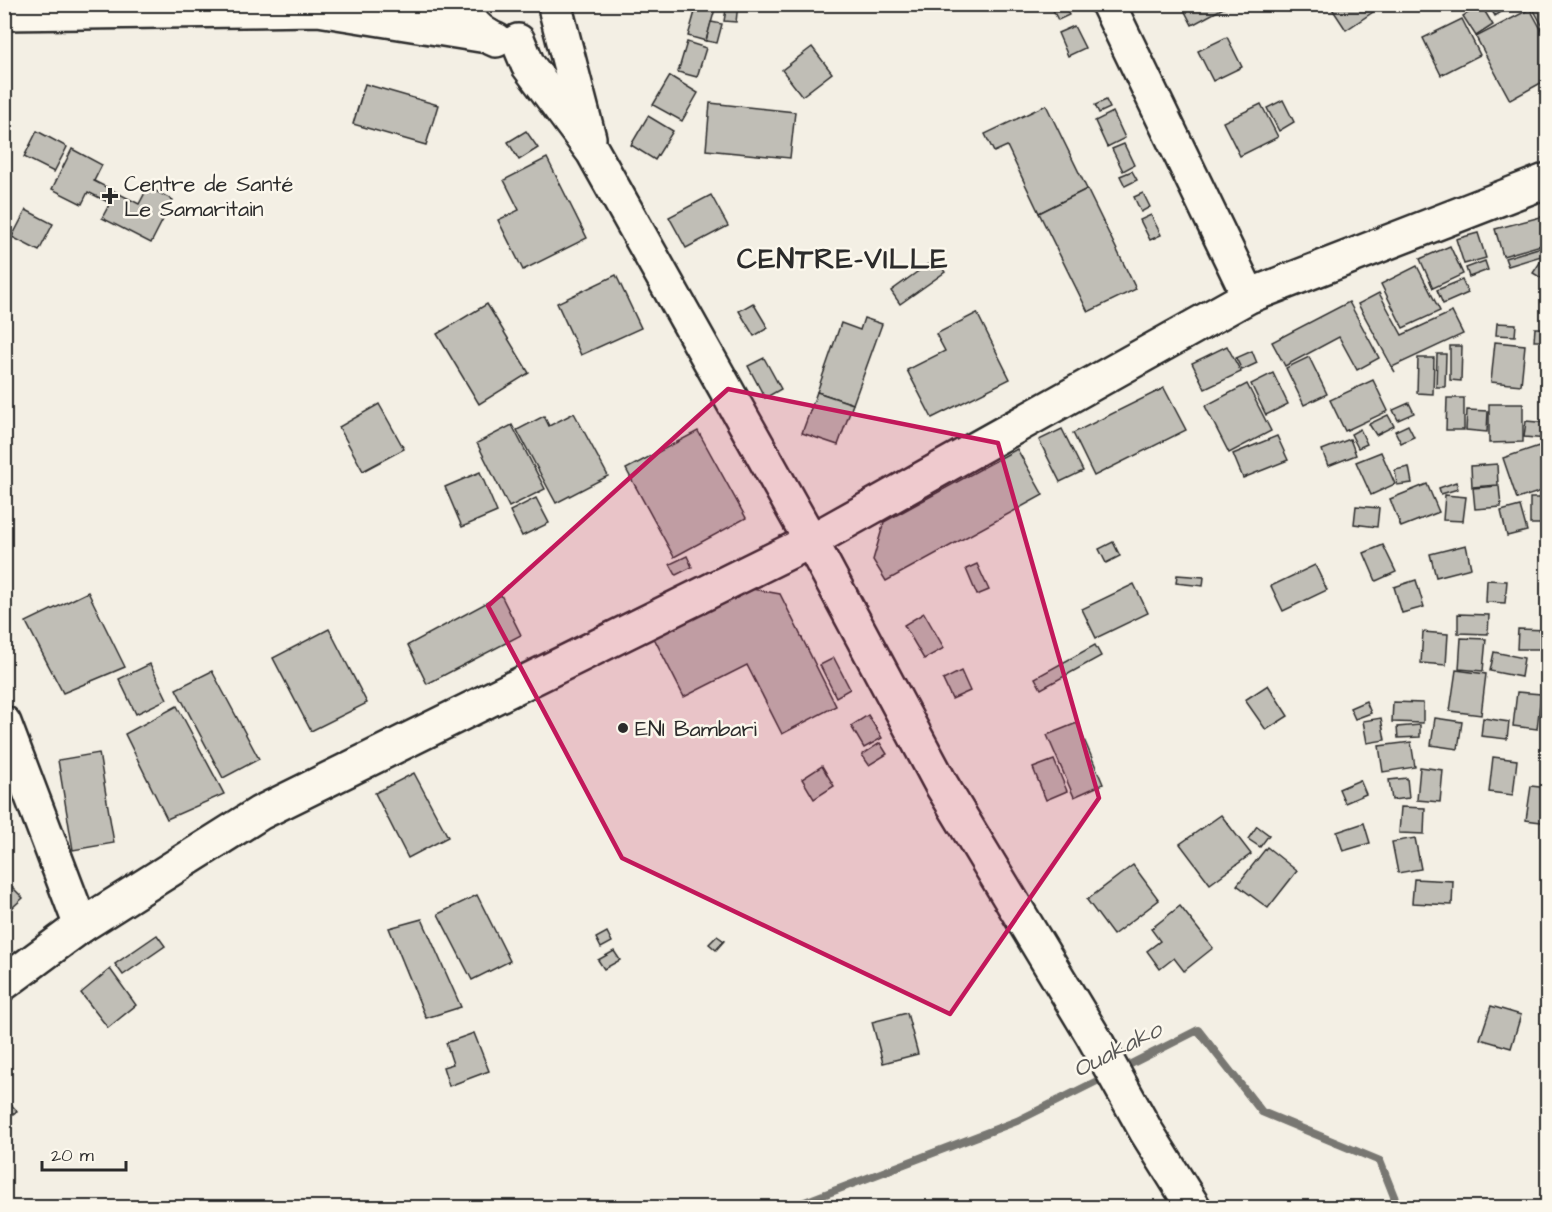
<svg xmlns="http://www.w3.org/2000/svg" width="1552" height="1212" viewBox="0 0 1552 1212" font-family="'Architects Daughter',sans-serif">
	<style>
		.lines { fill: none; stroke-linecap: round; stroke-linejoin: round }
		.stream { stroke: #787772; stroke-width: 8 }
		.building { fill: #c0beb6; stroke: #2b2b2b; stroke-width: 1.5 }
		.minor-casing { stroke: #2b2b2b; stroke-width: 38 }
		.major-casing { stroke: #2b2b2b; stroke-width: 38 }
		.minor { stroke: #fbf7ec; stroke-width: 33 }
		.major { stroke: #fbf7ec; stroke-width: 33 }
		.marked { fill: #c2185b; fill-opacity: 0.2; stroke: #c2185b; stroke-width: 4.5; stroke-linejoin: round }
		.poi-dot { fill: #2b2b2b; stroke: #fbf7ec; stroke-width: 2 }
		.labels { text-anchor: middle; stroke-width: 5; stroke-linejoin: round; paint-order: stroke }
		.poi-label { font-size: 22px; fill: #2b2b2b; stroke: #fbf7ec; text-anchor: start }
		.water-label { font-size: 24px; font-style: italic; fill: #585755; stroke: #fbf7ec }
		.district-label { font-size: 28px; font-weight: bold; letter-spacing: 1.5px; fill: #2b2b2b; stroke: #fbf7ec }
	</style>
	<rect width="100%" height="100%" fill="#f3efe4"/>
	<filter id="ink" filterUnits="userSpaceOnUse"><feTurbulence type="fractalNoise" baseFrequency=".0167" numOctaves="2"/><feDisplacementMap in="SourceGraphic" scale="12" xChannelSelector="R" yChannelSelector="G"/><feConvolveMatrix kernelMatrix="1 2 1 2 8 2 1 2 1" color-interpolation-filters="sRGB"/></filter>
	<g filter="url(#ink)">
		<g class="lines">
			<g class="stream">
				<polyline points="1119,1070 1198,1030 1262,1112 1380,1161 1397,1204 1404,1208"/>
				<polyline points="789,1208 1017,1121 1107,1076"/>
			</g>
		</g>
		<g class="building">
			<polygon points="727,4 738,4 736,22 724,21"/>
			<polygon points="1058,4 1064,4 1069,15 1058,20 1052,8"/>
			<polygon points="1181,4 1228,4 1229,5 1192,25"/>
			<polygon points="1329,4 1368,4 1373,12 1346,30"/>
			<polygon points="1488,4 1514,4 1495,16"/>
			<polygon points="1548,4 1548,36 1531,5"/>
			<polygon points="697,5 715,9 706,41 688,36"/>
			<polygon points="1481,5 1493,25 1476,36 1463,16"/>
			<polygon points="1530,9 1548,42 1548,79 1510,100 1476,37"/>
			<polygon points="1462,19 1480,55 1441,75 1423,38"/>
			<polygon points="711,22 722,24 717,43 706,41"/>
			<polygon points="1074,26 1085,48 1068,56 1058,33"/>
			<polygon points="1227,37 1242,67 1213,81 1198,51"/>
			<polygon points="687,42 706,48 697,77 678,72"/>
			<polygon points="812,47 832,73 802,96 782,70"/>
			<polygon points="670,76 698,93 682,121 653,105"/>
			<polygon points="365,84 438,105 426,145 353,124"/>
			<polygon points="1106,100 1110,108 1099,113 1095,105"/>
			<polygon points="1283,100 1294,122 1279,131 1267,108"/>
			<polygon points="710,103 795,112 790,158 706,150"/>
			<polygon points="1261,104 1278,137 1240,156 1223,122"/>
			<polygon points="1046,105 1087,189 1039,213 1007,146 994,152 985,134"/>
			<polygon points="1113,112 1125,138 1107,147 1095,121"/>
			<polygon points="648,116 673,131 655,160 631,145"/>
			<polygon points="37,131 67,147 54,172 24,157"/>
			<polygon points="526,131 538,148 519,160 508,142"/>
			<polygon points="1124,144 1134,165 1123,171 1112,149"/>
			<polygon points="72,149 102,165 94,181 139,204 148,187 173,200 151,243 102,218 110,203 88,192 82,204 52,189"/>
			<polygon points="547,158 587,238 523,270 498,220 519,210 504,180"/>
			<polygon points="1132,171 1137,180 1125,186 1120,176"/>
			<polygon points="1087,189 1136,289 1088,312 1039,213"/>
			<polygon points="1143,193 1150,207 1141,212 1134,197"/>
			<polygon points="711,195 728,226 686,248 669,217"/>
			<polygon points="26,210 53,224 39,251 12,237"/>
			<polygon points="1151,215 1161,235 1150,240 1140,220"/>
			<polygon points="1548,215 1548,243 1503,256 1495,229"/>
			<polygon points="1478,233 1486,258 1464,264 1456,239"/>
			<polygon points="1548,245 1548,254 1508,266 1505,258"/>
			<polygon points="1450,246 1463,274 1433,288 1420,259"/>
			<polygon points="935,259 945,272 900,304 891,291"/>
			<polygon points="1485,261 1488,270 1469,277 1466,268"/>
			<polygon points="1541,261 1548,265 1548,282 1533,273"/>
			<polygon points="1417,266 1440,311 1403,328 1381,284"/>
			<polygon points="616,275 641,328 581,355 557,303"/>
			<polygon points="1462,280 1468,293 1443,304 1437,290"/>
			<polygon points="1379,293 1402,335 1452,312 1463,334 1392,367 1395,372 1358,304"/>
			<polygon points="1349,302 1379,358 1357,370 1339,337 1285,366 1272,342"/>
			<polygon points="753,303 768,328 754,336 739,311"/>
			<polygon points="487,304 529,373 479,404 437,334"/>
			<polygon points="977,313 1010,379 932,418 907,370 945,351 936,334"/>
			<polygon points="864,318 882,324 853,404 817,392 841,323 860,330"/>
			<polygon points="1497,323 1516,324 1515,336 1496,335"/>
			<polygon points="1535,328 1548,328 1548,341 1534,341"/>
			<polygon points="1495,342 1525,345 1521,385 1491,382"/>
			<polygon points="1227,346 1241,372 1205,389 1192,363"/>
			<polygon points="1450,346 1462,346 1461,381 1450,380"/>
			<polygon points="1252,351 1257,363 1242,370 1236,358"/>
			<polygon points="1437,354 1446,354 1445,387 1436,387"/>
			<polygon points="1309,357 1327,394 1304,405 1286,368"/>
			<polygon points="764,358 781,389 765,398 748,366"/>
			<polygon points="1418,358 1434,358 1433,394 1417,393"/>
			<polygon points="1273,373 1288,404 1266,415 1251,384"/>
			<polygon points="1373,380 1388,411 1345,431 1330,400"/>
			<polygon points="1247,384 1271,431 1229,453 1205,406"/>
			<polygon points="1164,388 1186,430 1094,476 1073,433"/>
			<polygon points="817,392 853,404 838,445 802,433"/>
			<polygon points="1447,398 1464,398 1464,430 1446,430"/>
			<polygon points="1409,403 1414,413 1398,420 1393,410"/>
			<polygon points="379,404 404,449 363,471 339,427"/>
			<polygon points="1489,404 1523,404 1523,442 1489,443"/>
			<polygon points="1467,410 1488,411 1487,432 1466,430"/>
			<polygon points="574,413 608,476 556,503 517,430 544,416 549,426"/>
			<polygon points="1388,415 1394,426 1376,435 1369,424"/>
			<polygon points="1526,421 1548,423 1548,439 1524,437"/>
			<polygon points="512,425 545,489 509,507 477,443"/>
			<polygon points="1408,425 1414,437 1401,443 1395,431"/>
			<polygon points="1062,429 1083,471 1060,482 1039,440"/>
			<polygon points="1360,429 1367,444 1358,448 1351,434"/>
			<polygon points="698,431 746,518 674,557 626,469"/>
			<polygon points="1277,436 1288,460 1243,478 1233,454"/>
			<polygon points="1350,439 1356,455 1328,466 1322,450"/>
			<polygon points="1539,446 1548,469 1548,489 1517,499 1503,458"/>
			<polygon points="1017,449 1043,495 886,581 873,560 884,522"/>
			<polygon points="1381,452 1395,484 1371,495 1356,462"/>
			<polygon points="1497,464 1498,485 1472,487 1471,466"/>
			<polygon points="1409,467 1412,483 1397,485 1395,470"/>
			<polygon points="480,472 497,512 462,527 445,487"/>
			<polygon points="1456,482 1458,489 1441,494 1439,488"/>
			<polygon points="1427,484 1439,512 1401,527 1390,499"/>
			<polygon points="1499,486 1501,507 1475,509 1473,488"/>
			<polygon points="1445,495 1466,497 1463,521 1443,520"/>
			<polygon points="536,498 549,523 522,536 510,511"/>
			<rect x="1530" y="498" width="18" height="26"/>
			<polygon points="1356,506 1379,508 1377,527 1354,524"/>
			<polygon points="1520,506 1527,531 1507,536 1501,511"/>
			<polygon points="1113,542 1120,556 1106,563 1099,549"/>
			<polygon points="1383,545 1396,572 1376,581 1364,553"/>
			<polygon points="1466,545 1471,568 1436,577 1430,554"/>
			<polygon points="687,556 692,567 676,575 670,564"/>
			<polygon points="977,564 989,590 977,595 966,569"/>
			<polygon points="1315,565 1327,590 1283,611 1271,586"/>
			<polygon points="1177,575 1204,577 1203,586 1176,583"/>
			<polygon points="1416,580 1424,607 1402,613 1394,587"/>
			<polygon points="1487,580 1507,581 1505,603 1486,602"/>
			<polygon points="1134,584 1148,613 1096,638 1082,609"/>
			<polygon points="752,589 780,594 836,706 782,734 747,665 684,697 654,638"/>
			<polygon points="88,592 125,667 63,693 26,622"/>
			<polygon points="501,595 521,635 427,684 408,645"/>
			<polygon points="924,613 944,648 924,659 904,625"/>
			<polygon points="1458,614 1489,615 1488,634 1458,633"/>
			<polygon points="329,629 367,703 311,731 273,658"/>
			<polygon points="1518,629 1548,630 1548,649 1517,649"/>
			<polygon points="1423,632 1448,634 1446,665 1421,663"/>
			<polygon points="1461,638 1486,639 1483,671 1459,669"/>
			<polygon points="1095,645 1101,656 1041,689 1035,678"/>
			<polygon points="1494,652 1524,658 1521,677 1490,671"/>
			<polygon points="834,658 850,689 836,697 820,665"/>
			<polygon points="150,664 167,699 136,714 119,679"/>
			<polygon points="1456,670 1486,674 1481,715 1450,711"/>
			<polygon points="212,671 259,759 223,778 176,689"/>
			<polygon points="961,671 970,691 952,699 943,680"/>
			<polygon points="1268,685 1288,716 1266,730 1245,700"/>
			<polygon points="1517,692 1541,694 1537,729 1513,726"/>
			<polygon points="1366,701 1371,713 1355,719 1350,708"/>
			<polygon points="1393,702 1423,703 1423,723 1392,722"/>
			<polygon points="177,706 224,794 167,819 125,734"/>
			<polygon points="868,715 882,738 864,748 851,726"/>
			<polygon points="1381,718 1385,740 1367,743 1363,721"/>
			<polygon points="1435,718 1462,722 1458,749 1431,745"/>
			<polygon points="1483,718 1509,722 1507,739 1481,736"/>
			<polygon points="1077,723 1103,784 1074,797 1047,735"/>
			<polygon points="1420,725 1420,737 1398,738 1397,727"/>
			<polygon points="1411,742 1415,767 1383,772 1379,746"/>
			<polygon points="880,743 887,754 869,765 862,755"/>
			<polygon points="99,753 114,843 73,850 58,760"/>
			<polygon points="1493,757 1517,760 1513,795 1489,792"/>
			<polygon points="1054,760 1067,791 1046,800 1033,768"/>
			<polygon points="822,766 834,786 814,799 802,779"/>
			<polygon points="1420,767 1443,770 1440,802 1417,800"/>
			<polygon points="414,773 448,837 408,858 375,793"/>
			<polygon points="1407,778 1409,798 1392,800 1389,780"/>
			<polygon points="1360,780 1366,794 1345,803 1339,789"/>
			<polygon points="1531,786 1548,788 1548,823 1526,820"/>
			<polygon points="1401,807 1425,808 1424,834 1399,833"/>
			<polygon points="1221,815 1251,854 1210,884 1180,844"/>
			<polygon points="1364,823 1370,843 1343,851 1337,832"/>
			<polygon points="1257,826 1269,835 1260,847 1248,839"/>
			<polygon points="1415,838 1421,869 1398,873 1392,842"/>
			<polygon points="1267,847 1297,871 1268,908 1237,885"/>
			<polygon points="1133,865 1159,900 1113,935 1087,900"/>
			<polygon points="4,879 23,898 4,915"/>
			<polygon points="1414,879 1453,881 1452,905 1412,903"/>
			<polygon points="477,895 510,961 472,980 438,914"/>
			<polygon points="1180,906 1213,948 1184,971 1174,958 1160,969 1147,951 1160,941 1151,929"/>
			<polygon points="422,919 461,1007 426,1018 389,928"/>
			<polygon points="607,932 612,942 601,948 596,938"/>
			<polygon points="157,935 165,946 123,975 115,964"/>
			<polygon points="717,936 724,941 716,950 709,944"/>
			<polygon points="614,951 620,960 604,969 598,960"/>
			<polygon points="110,969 136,1005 108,1028 81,993"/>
			<polygon points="1491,1006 1521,1015 1511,1048 1480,1039"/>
			<polygon points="907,1013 918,1054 883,1063 872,1022"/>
			<polygon points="474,1033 489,1071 449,1086 443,1067 453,1064 446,1043"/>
			<polygon points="4,1097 17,1111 4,1121"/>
		</g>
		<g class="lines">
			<defs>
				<g id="minor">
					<polyline points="1108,4 1249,296"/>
					<polyline points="4,723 81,926"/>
					<polyline points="4,983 81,926 260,813 811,541 1249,296 1548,180"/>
				</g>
				<g id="major">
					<path d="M463 4C468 22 479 33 496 40"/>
					<polyline points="556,11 589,138"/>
					<polyline points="4,13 318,9 487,36"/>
					<polyline points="518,41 528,65 593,152 811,541 941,784 1093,1036 1146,1131 1194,1208"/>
				</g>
			</defs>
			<use href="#minor" class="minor-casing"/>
			<use href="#major" class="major-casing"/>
			<use href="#minor" class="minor"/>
			<use href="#major" class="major"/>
		</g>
	</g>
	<path class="marked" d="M728 389 998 443 1099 798 950 1014 622 858 488 606Z"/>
	<g class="poi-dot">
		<path d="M107 187h6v6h6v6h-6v6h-6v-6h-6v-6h6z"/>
		<circle cx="623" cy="728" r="6"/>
	</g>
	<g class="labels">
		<g class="poi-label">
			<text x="124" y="191">Centre de Santé<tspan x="124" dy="25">Le Samaritain</tspan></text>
			<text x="635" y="736">ENI Bambari</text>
		</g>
		<g class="water-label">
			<text transform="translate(1117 1049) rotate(-27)" y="8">Ouakako</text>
		</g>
		<g class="district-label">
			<text x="843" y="268">CENTRE-VILLE</text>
		</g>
	</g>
	<rect width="1552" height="1212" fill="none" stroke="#fbf7ec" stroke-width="24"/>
	<rect x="12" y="12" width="1528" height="1188" fill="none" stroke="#2b2b2b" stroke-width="2" filter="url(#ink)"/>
	<path d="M42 1161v9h84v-9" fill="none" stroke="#2b2b2b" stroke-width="3"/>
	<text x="51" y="1161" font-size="18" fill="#2b2b2b" stroke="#fbf7ec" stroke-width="4.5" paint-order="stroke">20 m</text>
</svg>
